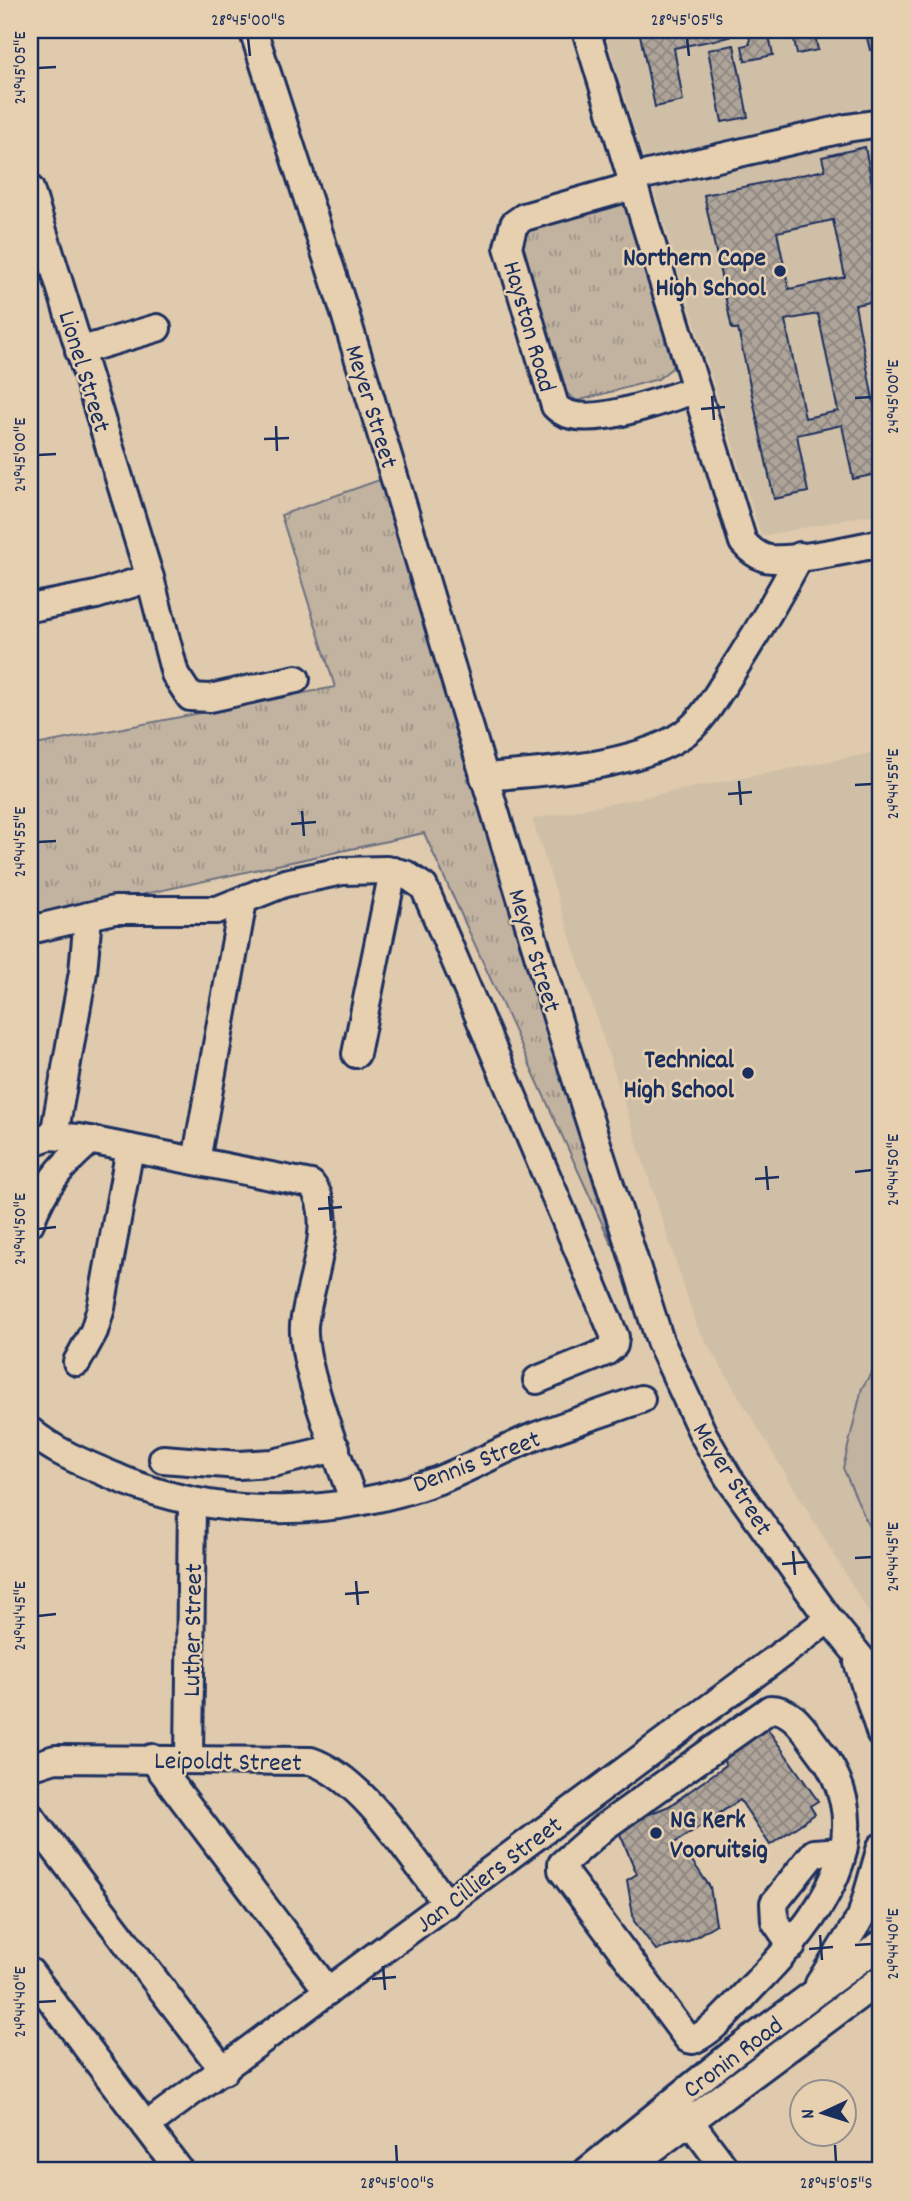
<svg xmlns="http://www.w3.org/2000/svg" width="911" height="2201" viewBox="0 0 911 2201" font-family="Dekko,sans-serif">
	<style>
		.built { fill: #d0bfa7 }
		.grass { fill: url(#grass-tufts); stroke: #6e7180; stroke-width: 2 }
		.pitch { fill: #c2b3a1; stroke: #6e7180; stroke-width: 2 }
		.building { fill: url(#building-cross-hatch); stroke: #1b2f5e; stroke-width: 2; fill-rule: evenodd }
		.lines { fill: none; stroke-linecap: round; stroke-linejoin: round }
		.minor-casing { stroke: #1b2f5e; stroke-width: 32 }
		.minor { stroke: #e7d0b0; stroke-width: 26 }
		.ticks { fill: none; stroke: #1b2f5e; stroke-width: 2.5 }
		.poi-dot { fill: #1b2f5e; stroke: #e7d0b0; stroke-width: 2.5 }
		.labels { text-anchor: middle; stroke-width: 5; stroke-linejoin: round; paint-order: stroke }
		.poi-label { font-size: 26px; font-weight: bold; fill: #1b2f5e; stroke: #e7d0b0; text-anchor: end }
		.street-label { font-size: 26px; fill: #1b2f5e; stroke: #e7d0b0 }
		.neatline { fill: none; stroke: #1b2f5e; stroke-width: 2.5 }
		.ticks-label { font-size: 18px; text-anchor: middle; fill: #1b2f5e }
	</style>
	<defs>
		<pattern id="grass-tufts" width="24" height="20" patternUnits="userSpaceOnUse" patternTransform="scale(1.75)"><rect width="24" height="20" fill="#c2b3a1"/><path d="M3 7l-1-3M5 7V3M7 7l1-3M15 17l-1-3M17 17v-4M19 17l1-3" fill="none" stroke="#9d9286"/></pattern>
		<pattern id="building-cross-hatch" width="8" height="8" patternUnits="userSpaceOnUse" patternTransform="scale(1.75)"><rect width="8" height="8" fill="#aea499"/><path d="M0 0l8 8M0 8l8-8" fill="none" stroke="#8d8680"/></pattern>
	</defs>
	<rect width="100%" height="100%" fill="#dfcaad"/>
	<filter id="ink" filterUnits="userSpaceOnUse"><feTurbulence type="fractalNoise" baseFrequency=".0143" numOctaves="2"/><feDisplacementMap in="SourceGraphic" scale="14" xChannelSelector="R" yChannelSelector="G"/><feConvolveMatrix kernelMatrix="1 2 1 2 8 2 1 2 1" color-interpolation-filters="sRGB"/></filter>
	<g filter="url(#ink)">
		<g class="built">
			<polygon points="604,30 881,30 881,513 761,536"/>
			<polygon points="881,751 881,1633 697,1327 532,819"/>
		</g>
		<g class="grass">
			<polygon points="611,193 629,205 673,356 672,368 658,379 577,401 564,391 516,230"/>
			<polygon points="382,479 612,1245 424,833 30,919 30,746 335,687 281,515"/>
		</g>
		<polygon class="pitch" points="881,1357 881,1554 843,1468 862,1388"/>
		<g class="building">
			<polygon points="639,30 728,30 730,37 674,48 683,101 655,107"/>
			<polygon points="768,30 773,55 745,61 742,46 750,44 749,31"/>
			<polygon points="792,30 814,30 818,50 797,54"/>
			<polygon points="865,30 881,30 881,47 870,50"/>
			<polygon points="734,45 748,117 722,122 708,50"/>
			<path d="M865 147 881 230V300L855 305 881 441V473L853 479 842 425 797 435 808 492 774 499 738 329H732L704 195 825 170 822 157ZM833 220 845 277 789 289 777 232ZM818 314 838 411 805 418 785 320Z"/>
			<polygon points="767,1728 818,1801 810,1806 815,1814 770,1845 740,1800 673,1844 678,1857 688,1855 710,1887 716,1924 687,1942 656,1950 634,1921 627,1880 637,1874 617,1827 669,1806 726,1765 722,1759"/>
		</g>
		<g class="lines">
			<defs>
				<g id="minor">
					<polyline points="253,30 343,307 565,1044 660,1341 703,1434 728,1477 829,1619 881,1683"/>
					<path d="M586 30 743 542C749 549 756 555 765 558 789 564 855 548 881 543"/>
					<polyline points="631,178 847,128 881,123"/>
					<path d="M633 186 524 217 514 224 508 247 555 406C581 434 662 399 696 390"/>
					<polyline points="30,189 150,578 96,595 30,608"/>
					<polyline points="79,351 157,328"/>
					<polyline points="150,578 175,674 190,697 210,698 296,679"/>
					<path d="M484 777C541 772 647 767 691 728 705 716 716 696 726 681 753 640 777 599 800 556"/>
					<polyline points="30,930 114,910 217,910 285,883 342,871 387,870 405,874 424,887 615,1337 614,1345 606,1352 537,1380"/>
					<polyline points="356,1054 393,871"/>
					<polyline points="54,1136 83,972 88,916"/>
					<path d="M30 1143 49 1136 79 1138 311 1184C339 1217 308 1286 304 1325 301 1364 340 1462 354 1502"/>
					<polyline points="196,1161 243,901"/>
					<path d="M30 1223C45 1184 60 1167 91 1140"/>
					<polyline points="77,1362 94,1331 101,1308 130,1148"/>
					<path d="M30 1431C57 1454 91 1466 123 1480 224 1521 338 1517 439 1480 472 1467 503 1449 536 1436 570 1423 606 1412 641 1399"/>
					<polyline points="163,1459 239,1465 273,1463 336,1448"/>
					<polyline points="858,1663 881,1735"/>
					<path d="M770 1709C793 1709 804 1730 817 1747 887 1836 817 1921 752 1987 735 2005 715 2030 693 2040L688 2039 562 1870V1864L604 1827Z"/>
					<polyline points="152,1758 328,1991"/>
					<polyline points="189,1759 192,1502"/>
					<path d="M30 1767 55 1759 311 1761C365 1780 412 1859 447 1904"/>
					<polyline points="30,1816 224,2071"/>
					<polyline points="792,1946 775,1921 774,1903 814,1853 843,1851"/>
					<polyline points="30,1972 180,2171"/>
					<polyline points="819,1984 861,1917 881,1847"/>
					<polyline points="679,2107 727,2171"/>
					<polyline points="146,2126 829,1619"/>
					<polyline points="587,2171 732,2054 881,1944"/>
					<polyline points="623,2171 881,1979"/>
				</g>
			</defs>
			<use href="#minor" class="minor-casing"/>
			<use href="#minor" class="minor"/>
		</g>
	</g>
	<path class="ticks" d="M248 38 250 56M687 38 689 56M38 68 56 67M712 396 714 420M855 398 872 397M701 409 725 407M276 426 277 451M264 439 289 438M38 455 56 454M739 781 741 805M855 785 872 784M728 794 752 792M302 811 304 836M291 824 316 822M38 842 56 841M766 1166 768 1190M855 1172 872 1170M755 1179 779 1177M329 1196 331 1221M318 1209 342 1207M38 1229 56 1227M793 1551 795 1575M855 1558 872 1557M782 1564 806 1562M356 1581 358 1605M345 1594 369 1592M38 1616 56 1614M820 1935 822 1960M855 1945 872 1944M809 1949 833 1947M383 1966 385 1990M372 1979 396 1977M38 2002 56 2001M396 2145 397 2162M835 2145 836 2162"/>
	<g class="poi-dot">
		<circle cx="780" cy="271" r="7"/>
		<circle cx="748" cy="1073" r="7"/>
		<circle cx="656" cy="1833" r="7"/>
	</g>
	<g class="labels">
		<g class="poi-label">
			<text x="766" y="265">Northern Cape<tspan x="766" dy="30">High School</tspan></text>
			<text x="734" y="1067">Technical<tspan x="734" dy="30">High School</tspan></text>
			<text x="670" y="1827" text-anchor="start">NG Kerk<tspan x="670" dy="30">Vooruitsig</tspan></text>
		</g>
		<g class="street-label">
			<text transform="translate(531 326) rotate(74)" y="9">Hayston Road</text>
			<text transform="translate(86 371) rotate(73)" y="9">Lionel Street</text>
			<text transform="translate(373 406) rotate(73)" y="9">Meyer Street</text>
			<text transform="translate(536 950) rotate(73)" y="9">Meyer Street</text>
			<text transform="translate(476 1460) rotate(-21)" y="9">Dennis Street</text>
			<text transform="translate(734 1478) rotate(58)" y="9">Meyer Street</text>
			<text transform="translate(191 1630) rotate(-89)" y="9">Luther Street</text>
			<text transform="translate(228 1760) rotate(1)" y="9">Leipoldt Street</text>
			<text transform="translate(488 1873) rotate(-37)" y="9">Jan Cilliers Street</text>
			<text transform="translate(732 2056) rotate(-37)" y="9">Cronin Road</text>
		</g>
	</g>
	<rect width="911" height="2201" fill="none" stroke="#e7d0b0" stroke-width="77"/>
	<g transform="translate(823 2113) rotate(266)"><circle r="33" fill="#e7d0b0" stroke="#95908f" stroke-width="2"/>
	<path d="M0-5L12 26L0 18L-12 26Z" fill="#1b2f5e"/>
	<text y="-10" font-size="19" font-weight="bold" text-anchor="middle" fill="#1b2f5e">N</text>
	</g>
	<rect x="38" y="38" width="834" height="2124" class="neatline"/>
	<g class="ticks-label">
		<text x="248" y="25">28°45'00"S</text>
		<text x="687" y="25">28°45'05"S</text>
		<text transform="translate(19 68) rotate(-90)" y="6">24°45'05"E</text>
		<text transform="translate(892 397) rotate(-90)" y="6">24°45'00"E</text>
		<text transform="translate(19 455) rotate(-90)" y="6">24°45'00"E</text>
		<text transform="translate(892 784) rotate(-90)" y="6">24°44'55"E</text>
		<text transform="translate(19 842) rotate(-90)" y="6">24°44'55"E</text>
		<text transform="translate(892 1170) rotate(-90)" y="6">24°44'50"E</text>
		<text transform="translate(19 1229) rotate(-90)" y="6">24°44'50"E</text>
		<text transform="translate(892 1557) rotate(-90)" y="6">24°44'45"E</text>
		<text transform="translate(19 1616) rotate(-90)" y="6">24°44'45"E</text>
		<text transform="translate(892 1944) rotate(-90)" y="6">24°44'40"E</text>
		<text transform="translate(19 2002) rotate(-90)" y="6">24°44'40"E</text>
		<text x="397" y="2188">28°45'00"S</text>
		<text x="836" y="2188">28°45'05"S</text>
	</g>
</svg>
